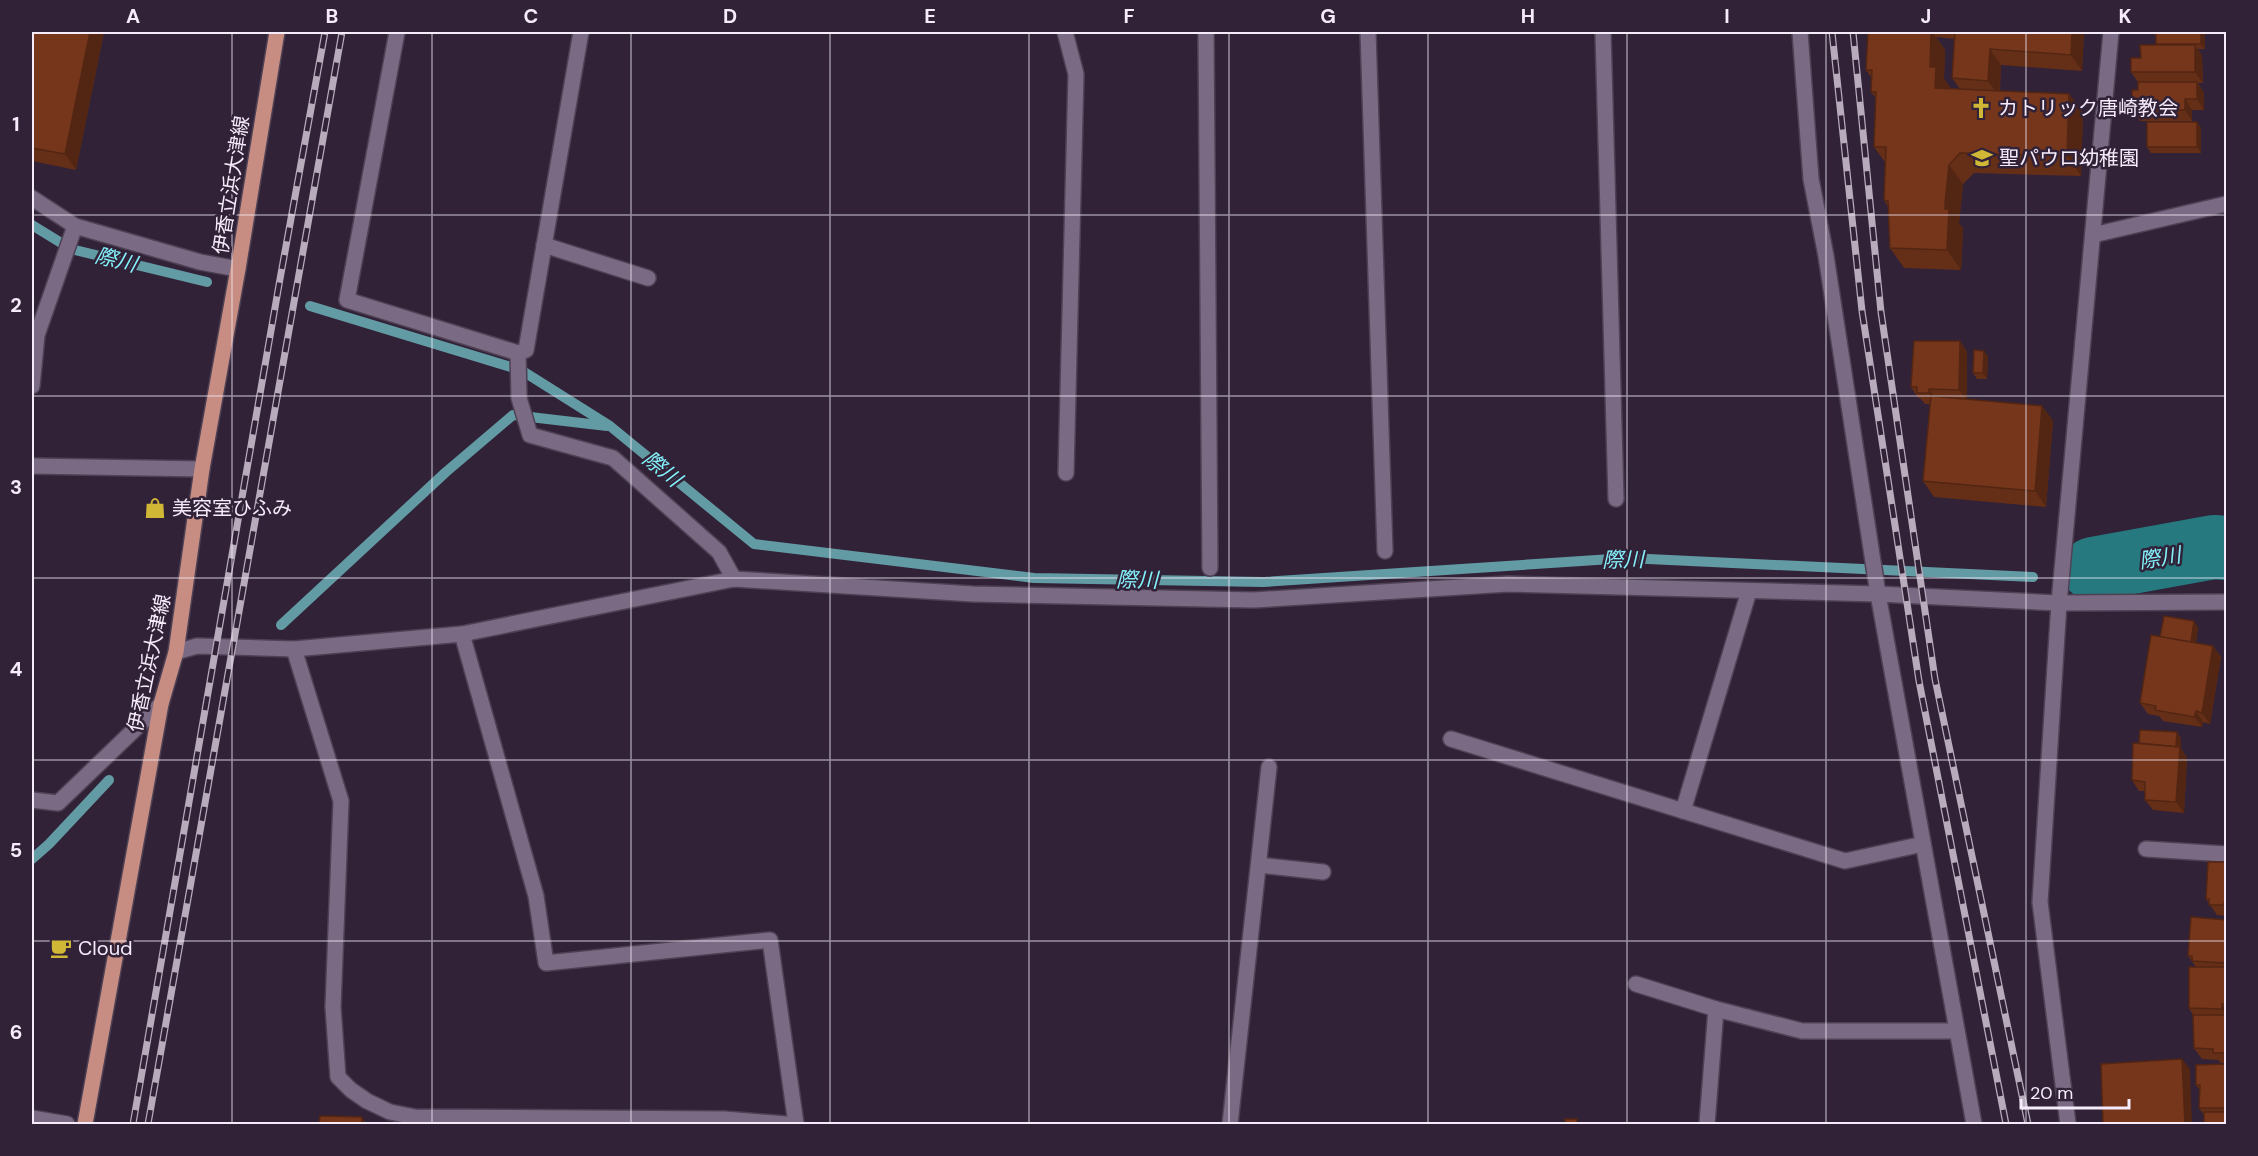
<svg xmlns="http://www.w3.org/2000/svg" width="2258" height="1156" viewBox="0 0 2258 1156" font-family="'DM Sans','Noto Sans JP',sans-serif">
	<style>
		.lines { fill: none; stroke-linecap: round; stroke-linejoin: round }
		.stream { stroke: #639ba4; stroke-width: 10 }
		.river { stroke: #25797f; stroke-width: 64 }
		.minor-casing { stroke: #4e4154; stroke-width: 18 }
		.tertiary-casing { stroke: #4e4154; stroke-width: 18 }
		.primary-casing { stroke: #4e4154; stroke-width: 18 }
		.minor { stroke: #7b6a84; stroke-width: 15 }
		.tertiary { stroke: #7b6a84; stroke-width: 15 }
		.primary { stroke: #c88d82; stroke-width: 15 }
		.rail-casing { stroke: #b7abbc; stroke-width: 7 }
		.rail { stroke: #312238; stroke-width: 4.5; stroke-dasharray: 14; stroke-linecap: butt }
		.wall { fill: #652e17; fill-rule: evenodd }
		.shaded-wall { fill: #532613 }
		.building { fill: #76361b; stroke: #532613; stroke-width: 1.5 }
		.grid { fill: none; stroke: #f5ebfa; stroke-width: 1.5; stroke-opacity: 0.55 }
		.labels { text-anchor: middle; stroke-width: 5; stroke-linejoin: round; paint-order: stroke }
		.poi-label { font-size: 20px; fill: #f5ebfa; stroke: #312238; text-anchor: start }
		.street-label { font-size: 20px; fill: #f5ebfa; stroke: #312238 }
		.water-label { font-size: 21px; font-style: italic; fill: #84f2fb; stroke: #312238 }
		.neatline { fill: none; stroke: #f5ebfa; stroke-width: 2 }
		.grid-label { font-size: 20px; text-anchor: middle; font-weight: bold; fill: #f5ebfa }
	</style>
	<rect width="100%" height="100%" fill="#312238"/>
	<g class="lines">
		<g class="stream">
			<polyline points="32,225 71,249 207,282"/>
			<polyline points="310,306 521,370 610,426 754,544 1034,578 1264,582 1627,558 2033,577"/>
			<polyline points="281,625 446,472 513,415 607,426"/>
			<polyline points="32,859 49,844 109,780"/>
		</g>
		<polyline class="river" points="2093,569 2214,547 2226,548"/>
		<defs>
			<g id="minor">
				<polyline points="397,32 347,300 518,353 519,398 530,435 613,458 719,552 734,579"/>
				<polyline points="1065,32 1076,74 1066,473"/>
				<polyline points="1206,32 1210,568"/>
				<polyline points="1368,32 1385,551"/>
				<polyline points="1603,32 1616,499"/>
				<polyline points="1800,32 1811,179 1826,256 1878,594 1974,1124"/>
				<polyline points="32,198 75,226 200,262 238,269"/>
				<polyline points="2093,235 2226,204"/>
				<polyline points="544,245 648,278"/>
				<polyline points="518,353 526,350 581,32"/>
				<polyline points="32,386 37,335 75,226"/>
				<polyline points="32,466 202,469"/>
				<polyline points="462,634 536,896 546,963 770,940 796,1124"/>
				<polyline points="294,649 341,801 333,1007 338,1077 351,1090 367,1101 390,1112 415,1117 724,1119 786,1124"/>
				<polyline points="176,652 197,646 294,649 462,634 734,579 973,594 1254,600 1508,584 1878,594 2059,603 2226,602"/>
				<polyline points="1451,739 1845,861 1923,844"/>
				<polyline points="32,800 58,803 161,704"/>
				<polyline points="1683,811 1749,591"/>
				<polyline points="2146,849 2226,854"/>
				<polyline points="1259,865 1323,872"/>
				<polyline points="1636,984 1716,1009 1802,1031 1957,1031"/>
				<polyline points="32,1118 67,1124"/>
				<polyline points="1230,1124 1269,767"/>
				<polyline points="1707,1124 1716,1009"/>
			</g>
			<polyline id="tertiary" points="2068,1124 2040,902 2059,603 2111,32"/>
			<polyline id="primary" points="85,1124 161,704 176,652 202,469 238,269 277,32"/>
		</defs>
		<use href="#minor" class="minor-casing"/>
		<use href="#tertiary" class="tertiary-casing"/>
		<use href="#primary" class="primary-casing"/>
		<use href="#minor" class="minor"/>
		<use href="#tertiary" class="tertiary"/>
		<use href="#primary" class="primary"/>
		<defs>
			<g id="rail">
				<polyline points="1832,32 1862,311 1919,681 2006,1124"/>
				<polyline points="1853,32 1881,312 1935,679 2028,1124"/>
				<polyline points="133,1124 280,279 325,32"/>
				<polyline points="148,1124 342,32"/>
			</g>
		</defs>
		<use href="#rail" class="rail-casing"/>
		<use href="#rail" class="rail"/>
	</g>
	<g class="wall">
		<polygon points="32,32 104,32 76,170 32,161"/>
		<path d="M1868 32H2084L2082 71 2001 65 2000 91 2069 94 2083 113 2081 176 1974 173 1963 184 1959 223 1963 229 1961 270 1904 268 1890 248 1888 207 1884 200 1885 162 1874 147 1876 98 1871 92 1872 78 1866 70ZM1936 37 1955 39 1952 78 1960 89H1949L1950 87 1944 79 1945 50Z"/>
		<polygon points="2156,32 2205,32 2205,49 2198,49 2202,56 2203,83 2198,83 2204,93 2204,110 2192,110 2192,121 2140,121 2132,110 2138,90 2138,82 2131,72 2141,58 2157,45"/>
		<polygon points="2197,122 2201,128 2201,153 2151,153 2147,147"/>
		<polygon points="1960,341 1967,352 1967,399 2042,406 2053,421 2046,507 1934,497 1923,481 1930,404 1925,404 1920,398 1918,398 1911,387"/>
		<polygon points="1988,356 1987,379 1977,379 1973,373"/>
		<polygon points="2198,627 2196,643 2213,646 2221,657 2210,724 2203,722 2202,727 2163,721 2159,716 2148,714 2140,703 2160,637"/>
		<polygon points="2181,738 2181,749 2187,758 2184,813 2153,810 2145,800 2145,791 2139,791 2132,780 2139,743"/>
		<polygon points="2226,862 2226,916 2217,915 2206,899"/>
		<polygon points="2226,920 2226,1063 2221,1063 2218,1060 2202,1059 2194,1048 2193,1015 2189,1008 2196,967 2188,956"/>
		<polygon points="2226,1064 2226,1125 2204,1115 2199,1108 2200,1090 2196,1085"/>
	</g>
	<g class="shaded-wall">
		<polygon points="90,32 104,32 76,170 65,154"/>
		<polygon points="1931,32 1932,32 1945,50 1944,79 1950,87 1949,108 1935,88 1930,67"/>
		<polygon points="2072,32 2084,32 2082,71 2071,55"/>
		<polygon points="2201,32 2205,32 2205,49 2201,44"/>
		<polygon points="2195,45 2202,56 2203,83 2195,72"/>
		<polygon points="1990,49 2001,65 1999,97 1988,81"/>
		<polygon points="2197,82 2204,93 2204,110 2197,99"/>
		<polygon points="2069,94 2083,113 2081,176 2067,156"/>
		<polygon points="2185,99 2192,110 2192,121 2185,110"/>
		<polygon points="2197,122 2201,128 2201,153 2197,147"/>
		<polygon points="1949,165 1963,184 1959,223 1963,229 1961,270 1947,250 1945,203"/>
		<polygon points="1960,341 1967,352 1967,400 1959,390"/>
		<polygon points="1984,351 1988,356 1987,379 1983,373"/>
		<polygon points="1929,389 1936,400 1936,404 1929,393"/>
		<polygon points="2042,406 2053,421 2046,507 2035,491"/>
		<polygon points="2194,621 2198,627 2195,649 2191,643"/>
		<polygon points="2213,646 2221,657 2210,724 2202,713"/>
		<polygon points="2196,711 2203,722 2202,727 2194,717"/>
		<polygon points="2177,732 2181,738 2181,748 2187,758 2184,813 2176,802"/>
		<polygon points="2225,902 2226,904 2226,911 2223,905"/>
		<polygon points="2222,1004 2226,1010 2226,1016 2222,1009"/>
		<polygon points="2182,1059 2190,1069 2192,1125 2186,1125 2185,1124"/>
		<polygon points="362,1117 367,1125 362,1125"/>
	</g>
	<g class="building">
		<polygon points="32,32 90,32 65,154 32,148"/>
		<polygon points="1868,32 1931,32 1930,67 1936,67 1935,88 2069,94 2067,156 1960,153 1949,165 1945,203 1945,209 1949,209 1947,250 1890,248 1888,201 1884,200 1886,147 1874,147 1876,92 1871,92 1872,70 1866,70"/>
		<polygon points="1955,32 2072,32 2071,55 1990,49 1988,81 1952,78"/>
		<rect x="2156" y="32" width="45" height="12"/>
		<polygon points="2140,45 2195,45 2195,72 2131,72 2131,58 2141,58"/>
		<polygon points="2138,82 2197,82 2197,99 2185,99 2185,110 2132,110 2132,90 2138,90"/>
		<rect x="2147" y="122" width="50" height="25"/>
		<polygon points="1914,341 1960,341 1959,390 1929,389 1929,393 1917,393 1917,387 1911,387"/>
		<polygon points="1974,350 1984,351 1983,373 1973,373"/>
		<polygon points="1931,396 2042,406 2035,491 1923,481"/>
		<polygon points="2164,616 2194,621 2191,642 2160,637"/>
		<polygon points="2151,635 2213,646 2202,713 2196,711 2194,717 2155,710 2156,706 2140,703"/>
		<polygon points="2140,730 2177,732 2176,747 2139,743"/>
		<polygon points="2133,743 2180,747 2176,802 2145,800 2145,782 2132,780"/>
		<polygon points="2208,862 2226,862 2226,902 2225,902 2223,905 2209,905 2209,899 2206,899"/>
		<polygon points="2191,917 2226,920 2226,956 2225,963 2192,961 2192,956 2188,956"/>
		<polygon points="2189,967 2226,967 2226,1004 2222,1004 2222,1009 2189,1008"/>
		<polygon points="2193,1015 2226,1015 2226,1053 2213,1053 2213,1049 2194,1048"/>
		<polygon points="2182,1059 2185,1124 2103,1125 2101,1064"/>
		<polygon points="2226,1064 2226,1108 2199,1108 2200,1085 2196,1085 2196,1065"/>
		<rect x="2204" y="1112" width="22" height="13"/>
		<polygon points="320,1116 362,1117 362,1125 305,1125 319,1124"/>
		<rect x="1565" y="1119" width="12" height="6"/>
	</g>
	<path class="grid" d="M232 32V1124M432 32V1124M631 32V1124M830 32V1124M1029 32V1124M1229 32V1124M1428 32V1124M1627 32V1124M1826 32V1124M2026 32V1124M32 215H2226M32 396H2226M32 578H2226M32 760H2226M32 941H2226"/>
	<defs>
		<symbol id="church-bare" viewBox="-9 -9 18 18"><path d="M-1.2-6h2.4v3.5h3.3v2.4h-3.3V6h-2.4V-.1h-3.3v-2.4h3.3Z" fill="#d1b736" stroke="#312238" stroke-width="2.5" paint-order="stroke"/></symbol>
		<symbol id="school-bare" viewBox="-9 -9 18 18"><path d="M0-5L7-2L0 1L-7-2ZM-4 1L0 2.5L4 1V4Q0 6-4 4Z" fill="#d1b736" stroke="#312238" stroke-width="2.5" paint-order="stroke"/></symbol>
		<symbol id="shop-bare" viewBox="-9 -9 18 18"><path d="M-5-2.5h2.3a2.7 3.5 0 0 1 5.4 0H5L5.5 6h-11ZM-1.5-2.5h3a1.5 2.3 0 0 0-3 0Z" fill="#d1b736" stroke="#312238" stroke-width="2.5" paint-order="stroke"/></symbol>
		<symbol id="cafe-bare" viewBox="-9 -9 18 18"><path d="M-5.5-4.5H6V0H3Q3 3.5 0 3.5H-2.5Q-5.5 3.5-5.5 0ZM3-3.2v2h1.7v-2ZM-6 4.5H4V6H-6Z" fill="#d1b736" stroke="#312238" stroke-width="2.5" paint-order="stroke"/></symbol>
	</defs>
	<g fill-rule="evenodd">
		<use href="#church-bare" x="1966" y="93" width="30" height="30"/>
		<use href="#school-bare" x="1967" y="143" width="30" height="30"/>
		<use href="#shop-bare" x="140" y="493" width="30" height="30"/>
		<use href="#cafe-bare" x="46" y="933" width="30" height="30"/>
	</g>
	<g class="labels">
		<g class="poi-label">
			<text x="1998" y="115">カトリック唐崎教会</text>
			<text x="1999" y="165">聖パウロ幼稚園</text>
			<text x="172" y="515">美容室ひふみ</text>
			<text x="78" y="955">Cloud</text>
		</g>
		<g class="street-label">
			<text transform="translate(231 185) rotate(-81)" y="7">伊香立浜大津線</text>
			<text transform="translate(149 663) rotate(-78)" y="7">伊香立浜大津線</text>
		</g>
		<g class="water-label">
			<text transform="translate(116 260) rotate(14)" y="7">際川</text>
			<text transform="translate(662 469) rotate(39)" y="7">際川</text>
			<text transform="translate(2160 558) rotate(-9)" y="7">際川</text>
			<text transform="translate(1623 560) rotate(-1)" y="7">際川</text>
			<text transform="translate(1137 580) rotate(1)" y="7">際川</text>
		</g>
	</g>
	<rect width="2258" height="1156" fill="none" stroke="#312238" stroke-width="66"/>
	<path d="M2021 1099v9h108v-9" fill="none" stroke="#f5ebfa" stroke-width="3"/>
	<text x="2030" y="1099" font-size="18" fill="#f5ebfa" stroke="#312238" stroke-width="4.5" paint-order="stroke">20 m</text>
	<rect x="33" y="33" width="2192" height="1090" class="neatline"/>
	<g class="grid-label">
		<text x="133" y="23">A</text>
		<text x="332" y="23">B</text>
		<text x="531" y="23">C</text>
		<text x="730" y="23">D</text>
		<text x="930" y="23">E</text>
		<text x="1129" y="23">F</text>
		<text x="1328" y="23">G</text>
		<text x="1528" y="23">H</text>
		<text x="1727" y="23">I</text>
		<text x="1926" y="23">J</text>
		<text x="2125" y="23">K</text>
		<text x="16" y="131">1</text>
		<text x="16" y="312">2</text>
		<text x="16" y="494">3</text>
		<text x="16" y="676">4</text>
		<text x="16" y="857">5</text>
		<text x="16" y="1039">6</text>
	</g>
</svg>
